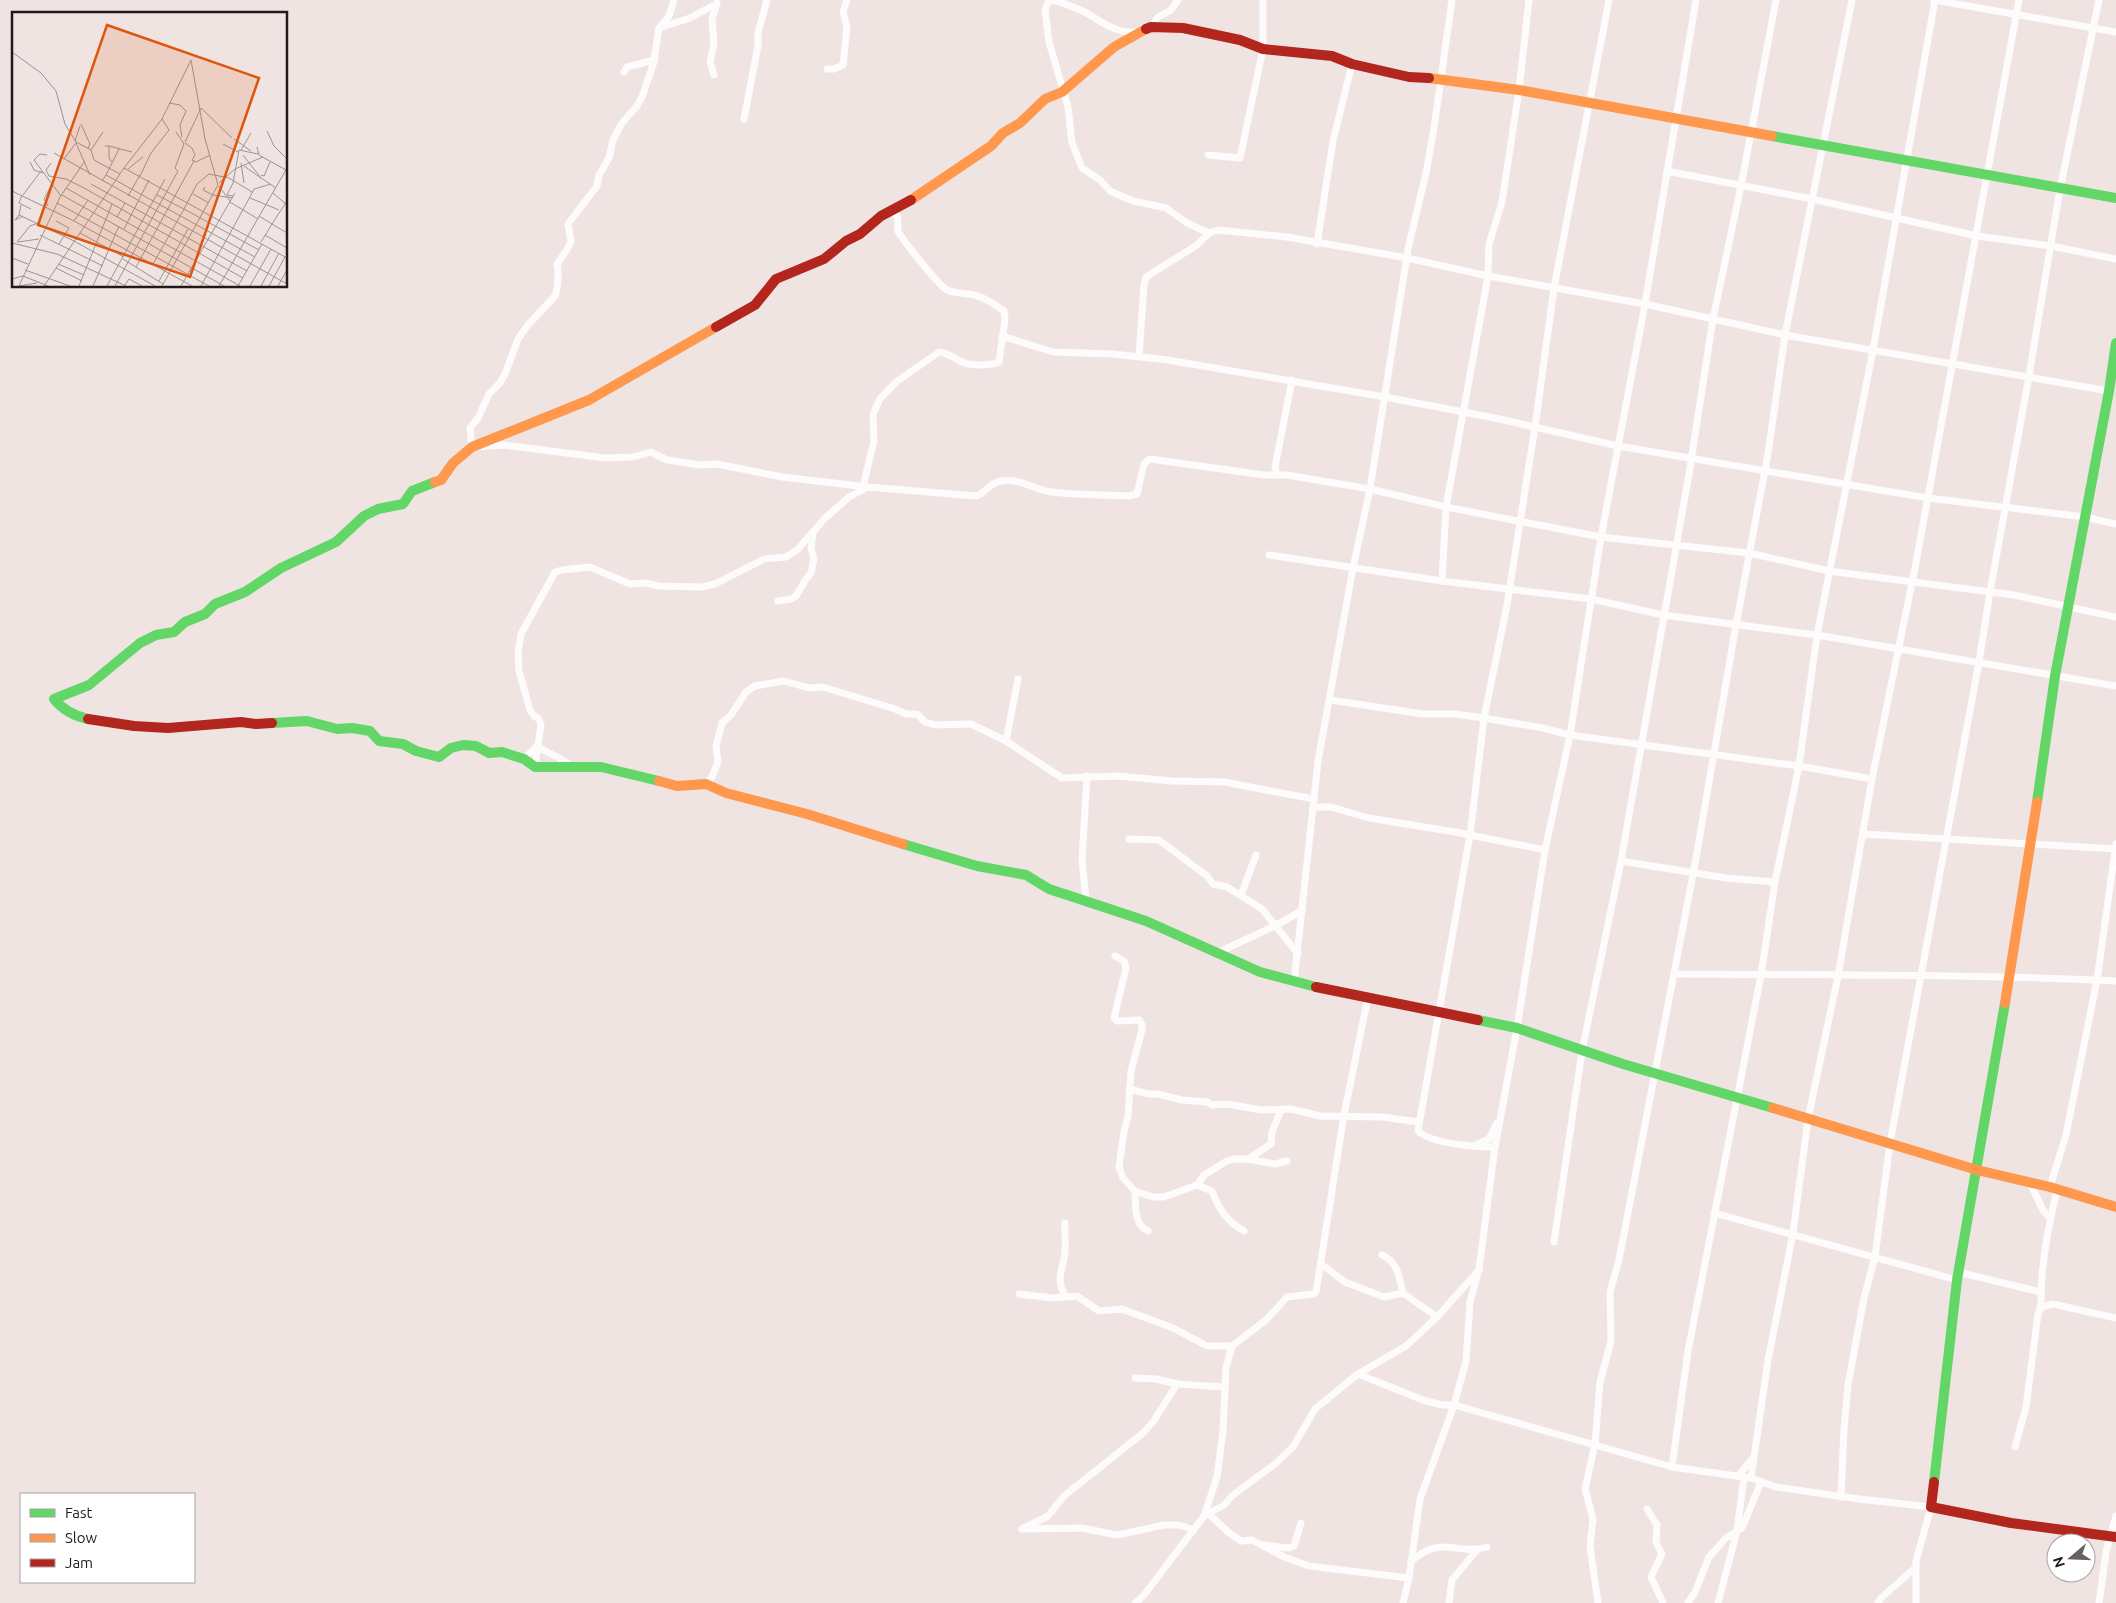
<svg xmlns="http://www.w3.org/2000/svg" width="2116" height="1603" viewBox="0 0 2116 1603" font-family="Ubuntu,sans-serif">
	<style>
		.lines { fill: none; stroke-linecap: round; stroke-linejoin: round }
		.street { stroke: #fdfbfb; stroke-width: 7 }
		.fast { stroke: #63d668; stroke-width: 10 }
		.slow { stroke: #ff974d; stroke-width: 10 }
		.jam { stroke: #b3261e; stroke-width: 10 }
		.inset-road { fill: none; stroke: #9d9392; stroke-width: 1 }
		.view { fill: #de560d; fill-opacity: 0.15; stroke: #de560d; stroke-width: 2.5 }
		.inset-edge { fill: none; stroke: #211a19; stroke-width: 2.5 }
	</style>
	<rect width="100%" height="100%" fill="#efe4e2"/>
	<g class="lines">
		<g class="street">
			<polyline points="1049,0 1045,10 1049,42 1068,107 1072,143 1082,168 1100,180 1110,191 1133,201 1166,208 1187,223 1209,233"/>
			<path d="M1052 0C1064 3 1074 7 1085 12 1100 21 1117 34 1135 32"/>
			<polyline points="1529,0 1519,90 1502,202 1489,244 1488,276 1645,304 1785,335 2109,391"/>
			<polyline points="1934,0 2116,32"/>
			<polyline points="1151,27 1158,17 1171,10 1178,0"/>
			<polyline points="659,28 669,16 674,0"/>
			<path d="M655 59 642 97 637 106 622 123 613 140 609 158 599 175 597 186 568 224 571 241 567 250 557 264C559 271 558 290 555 296L528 325 518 339 505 374 500 383 489 394 478 418 470 428 472 447 504 445 605 458 633 457 651 452 667 460 700 465 717 464 782 477 868 487"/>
			<polyline points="827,69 834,69 843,65 847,27 843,12 847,0"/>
			<polyline points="624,72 627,67 654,60 659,28 690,18 716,4"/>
			<polyline points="714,75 710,62 714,44 712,19 717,3"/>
			<polyline points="744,119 758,46 758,33 767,0"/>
			<polyline points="1208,155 1240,158 1263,49 1263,0"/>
			<polyline points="1667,171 1812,199 1977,236 2051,246 2116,259"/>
			<polyline points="1317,244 1333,141 1352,64"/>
			<polyline points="1002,336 1053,352 1112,354 1168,360 1385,397 1495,418 1618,446 1928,498 2085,517 2116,524"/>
			<polyline points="1139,356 1144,285 1146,277 1197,245 1209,233 1218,230 1287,237 1407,258 1488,276 1446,507 1442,581"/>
			<polyline points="1277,475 1275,467 1292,380"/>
			<path d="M863 486 874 441 873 414 880 399 896 382 939 352C948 353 954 358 962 362 971 366 989 366 999 362L1005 319 1004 311C997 306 986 298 977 296 968 293 956 294 947 290 940 287 901 238 898 231 897 226 899 221 897 216L890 210"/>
			<polyline points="1269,555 1442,581 1591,599 1663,615 1817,635 2116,686"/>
			<path d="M778 601 791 599 796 596 806 579 811 573 814 558 811 549 813 532 824 519 849 497 868 487 976 496C986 493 990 482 1002 481 1019 478 1035 490 1051 492 1077 495 1104 495 1129 496L1137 494 1144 464 1150 459 1264 475H1287L1370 489 1446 507 1601 537 1749 553 1829 571 2014 595 2116 617"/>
			<polyline points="1330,700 1423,714 1455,714 1484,718 1543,728 1570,735 1799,766 1872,779"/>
			<polyline points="1006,741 1018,679"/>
			<path d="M537 746C548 754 561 757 571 766"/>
			<polyline points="524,759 537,746"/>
			<polyline points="535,767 541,724 538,718 534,716 530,710 519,671 518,653 521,634 555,572 562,570 590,567 630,584 646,583 658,586 702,587 715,584 764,559 786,557 797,550 813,532"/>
			<polyline points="706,784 712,777 718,762 716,746 722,723 731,715 746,692 755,686 784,681 809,688 823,687 895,709 906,714 917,714 925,722 935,725 971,724 1006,741 1062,778 1118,776 1172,781 1224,782 1314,799"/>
			<polyline points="1313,807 1331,807 1369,818 1455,832 1545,850"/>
			<polyline points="1863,834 2116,849"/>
			<polyline points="1129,839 1159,840 1207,876 1213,884 1227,887 1262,909 1298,954"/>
			<polyline points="1621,861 1726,878 1775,882"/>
			<polyline points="1241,895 1256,855"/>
			<polyline points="1086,902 1082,859 1087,776"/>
			<path d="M1218 953C1246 938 1276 928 1302 910"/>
			<polyline points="1115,956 1124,961 1126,968 1114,1018 1117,1021 1139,1020 1142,1024 1142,1030 1131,1071 1128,1117 1124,1131 1119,1167 1123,1178 1135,1191"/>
			<path d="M1675 974C1822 975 1969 974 2116 981"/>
			<polyline points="1294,982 1318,761 1353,568 1370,489 1408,249 1426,173 1434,128 1452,0"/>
			<polyline points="1129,1089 1149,1094 1158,1094 1182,1100 1207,1102 1212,1105 1227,1104 1261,1110 1291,1109 1320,1116 1382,1117 1419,1122"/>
			<polyline points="1476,1145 1489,1139 1497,1123"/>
			<path d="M1495 1147C1475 1147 1432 1144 1418 1131L1470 835 1484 718 1507 605 1535 427 1554 288 1609 0"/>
			<polyline points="1248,1159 1271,1144 1272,1132 1281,1110"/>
			<polyline points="2030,1183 2043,1210 2050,1218"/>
			<path d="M1197 1185 1212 1191C1218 1208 1227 1222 1244 1231"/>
			<polyline points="2050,1187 2066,1135 2097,980 2116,844"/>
			<polyline points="1714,1213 1957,1280"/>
			<path d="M1065 1223C1064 1232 1066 1242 1065 1251 1064 1268 1054 1280 1066 1296"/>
			<path d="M1148 1231C1133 1224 1136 1206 1135 1191L1153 1197H1164L1197 1185 1204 1175 1227 1161 1234 1159H1248L1275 1164 1287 1161"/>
			<polyline points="1554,1242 1582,1051 1621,861 1689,474 1713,319 1741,186 1776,0"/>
			<path d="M1382 1255C1398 1262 1399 1277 1403 1293"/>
			<polyline points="1321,1264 1345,1282 1384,1297 1403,1293 1437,1317"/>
			<polyline points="1958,1272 2041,1292"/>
			<polyline points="1019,1294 1053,1298 1077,1296 1099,1311 1122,1309 1173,1328 1207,1346 1232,1346"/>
			<path d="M2041 1307C2040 1268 2048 1227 2057 1190"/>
			<polyline points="1358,1374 1423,1400 1442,1405 1454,1405 1672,1467 1751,1478 1776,1487 1859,1499 1931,1507 1916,1561 1916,1603"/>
			<polyline points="1135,1378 1156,1379 1177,1384"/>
			<polyline points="2015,1447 2026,1407 2038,1314 2041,1307 2053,1304 2116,1318"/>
			<polyline points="1672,1467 1688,1351 1761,975 1775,882 1799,766 1817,635 1873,350 1935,0"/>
			<polyline points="1738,1476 1752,1459"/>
			<polyline points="1751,1478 1768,1360 1793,1233 1808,1119 1838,976 1872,779 1915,568 2019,0"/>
			<polyline points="1841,1497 1844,1429 1848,1385 1864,1298 1875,1257 1890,1143 1979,662 1990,592 2029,376 2060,189 2099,0"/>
			<polyline points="1647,1509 1657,1525 1656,1542 1662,1554 1651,1577 1663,1603"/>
			<polyline points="1209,1514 1228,1532 1241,1541 1252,1540 1284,1557 1309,1566 1409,1578"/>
			<polyline points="1204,1516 1224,1505 1233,1495 1275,1464 1293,1447 1315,1409 1358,1374 1406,1346 1437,1317 1479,1270"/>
			<polyline points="1022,1529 1048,1516 1064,1496 1143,1433 1153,1422 1177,1384 1225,1387"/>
			<polyline points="1022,1529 1082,1528 1117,1535 1164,1525 1179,1525 1194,1530"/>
			<polyline points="1264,1545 1289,1548 1294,1546 1301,1523"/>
			<path d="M1411 1561C1443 1534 1456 1556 1487 1547"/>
			<polyline points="1135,1603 1144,1595 1204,1516 1217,1477 1223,1431 1226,1368 1232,1346 1266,1320 1287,1297 1313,1294 1316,1292 1344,1115 1368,997"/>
			<polyline points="1403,1603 1409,1578 1420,1499 1454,1405 1466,1361 1470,1302 1479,1269 1495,1147 1517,1028 1545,850 1570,735 1601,537 1645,304 1696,0"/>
			<polyline points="1449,1603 1452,1580 1477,1550"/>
			<polyline points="1598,1603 1590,1546 1593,1519 1585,1489 1595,1444 1600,1382 1611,1341 1610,1292 1619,1260 1695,864 1736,625 1768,454 1785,335 1852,0"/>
			<polyline points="1688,1603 1695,1592 1709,1557 1726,1538 1742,1528 1761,1482"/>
			<polyline points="1718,1603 1737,1531 1744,1477"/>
			<polyline points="1878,1603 1881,1598 1916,1567"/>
			<polyline points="2099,1603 2106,1552 2116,1516"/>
		</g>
		<g class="fast">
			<polyline points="1772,136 2116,198"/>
			<path d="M88 719C74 716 63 710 54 699L89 685 140 643 156 635 174 632 185 622 205 614 215 604 245 592 281 568 336 542 364 516 378 509 403 504 412 491 435 482"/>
			<polyline points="272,723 307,721 337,729 352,728 370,731 379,741 403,744 416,751 439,757 451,748 463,745 476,746 489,753 502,752 524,759 535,767 601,767 659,781"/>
			<polyline points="2037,802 2055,676 2109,391 2116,343"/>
			<polyline points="903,844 977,866 1026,875 1049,889 1146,921 1260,972 1316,987"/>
			<polyline points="1478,1020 1517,1028 1623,1064 1773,1108"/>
			<polyline points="1934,1482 1957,1280 2005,1003"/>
		</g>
		<g class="slow">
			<polyline points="1429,78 1519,90 1772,136"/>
			<polyline points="911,200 991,146 1003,133 1020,123 1045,99 1062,92 1114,47 1146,29"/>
			<polyline points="435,482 441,480 453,463 472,447 589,400 716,327"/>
			<polyline points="659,781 677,786 706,784 726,793 807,814 903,844"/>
			<polyline points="2005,1003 2037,802"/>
			<polyline points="1773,1108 1977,1170 2050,1187 2116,1207"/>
		</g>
		<g class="jam">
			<polyline points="1146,29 1151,27 1183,28 1240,40 1263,49 1332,56 1352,64 1409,77 1429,78"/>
			<polyline points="716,327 755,305 776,279 824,259 846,241 860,234 881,216 911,200"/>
			<polyline points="88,719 134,726 168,728 241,722 256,724 272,723"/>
			<polyline points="1316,987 1478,1020"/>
			<polyline points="1934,1482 1931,1507 2011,1523 2116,1537"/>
		</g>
	</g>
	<g transform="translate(12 12)">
		<rect width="275" height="275" fill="#efe4e2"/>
		<path class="inset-road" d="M0 40 29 61 44 79 53 112 64 130 79 138 82 148 108 162M157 91 168 93 174 99 168 113 170 125M69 112 78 132 76 136M255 119 262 134 275 147M222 127 239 139M63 129 68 114M173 130 189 96 220 126M64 131 78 163M173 131 180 136 183 143 180 148 184 150 198 143M211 132 226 140M93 134H97V146L100 150M97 134 120 140M245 135 247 143 274 158M79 138 91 120M229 138 239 121M42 141 275 272M35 143 28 142 22 148 49 184M231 143 249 166 264 176M52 147 64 131M18 150 22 158 31 161M229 151 232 171M232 154 249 166M112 156 275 246M116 157 131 145M94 163 107 137M249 163 252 164 258 150M37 164 54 167 72 176 231 266M37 164 34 158 39 151M128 164 139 141 157 118 150 107M90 169 94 163 243 245M207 171 223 157 251 145M79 172 235 259M207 174 218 189M193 175 191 178 201 183 221 186M54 176 228 274M0 179 62 209 180 274M261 181 275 193M181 182 197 191M10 183 7 191 19 197M11 183 29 159M50 183 212 274M145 183 172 197 185 172 197 162 217 166 240 180M116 184 128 163M221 184 215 183 221 171 227 138 246 142M238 186 267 198M218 190 246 207M45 191 197 274M9 193 7 203 62 229 143 274M36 194 32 187 40 172M7 203 3 208 11 204M247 204 260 212 275 189M105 205 113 191M44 209 57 216 47 232M62 209 76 188M112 217 137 168M68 221 112 245M28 223 91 254M253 223 275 236M5 230 18 214 26 211M6 230 27 227M249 230 260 212 275 221M0 231 45 242 114 274M0 246 16 252M111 247 151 272M46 252 72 263M141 252 172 197 247 238M124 255 182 149M44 256 70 269M13 258 58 274M0 267 11 264 36 274M147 269 176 217M113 273 117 267 130 274M7 274 48 185 73 149M7 274 25 271M32 274 112 156 150 107 179 48M67 274 100 192M81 274 107 214M95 274 153 167M103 274 166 159 163 156 172 132 164 120M150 274 206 173 193 127 179 48M169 274 223 181M189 274 239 183 242 177 259 172M207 274 275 156M226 274 250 232M238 274 259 237M249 274 267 241M257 274 273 245M266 274 275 258"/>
		<path class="view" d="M95 13 247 66 178 265 26 213Z"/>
		<rect width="275" height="275" class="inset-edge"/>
	</g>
	<rect x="20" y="1493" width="175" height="90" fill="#ffffff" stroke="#a6a3a3"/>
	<rect x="30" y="1509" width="25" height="8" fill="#63d668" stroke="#a6a3a3"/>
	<text x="65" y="1518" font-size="15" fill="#211a19">Fast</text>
	<rect x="30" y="1534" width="25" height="8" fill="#ff974d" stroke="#a6a3a3"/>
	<text x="65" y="1543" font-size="15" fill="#211a19">Slow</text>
	<rect x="30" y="1559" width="25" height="8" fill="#b3261e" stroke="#a6a3a3"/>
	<text x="65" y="1568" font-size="15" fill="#211a19">Jam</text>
	<g transform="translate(2071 1558) rotate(251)"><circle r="24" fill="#ffffff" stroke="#a6a3a3"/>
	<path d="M0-4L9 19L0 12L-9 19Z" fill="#69615f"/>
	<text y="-8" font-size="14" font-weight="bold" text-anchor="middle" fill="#211a19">N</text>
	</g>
</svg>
